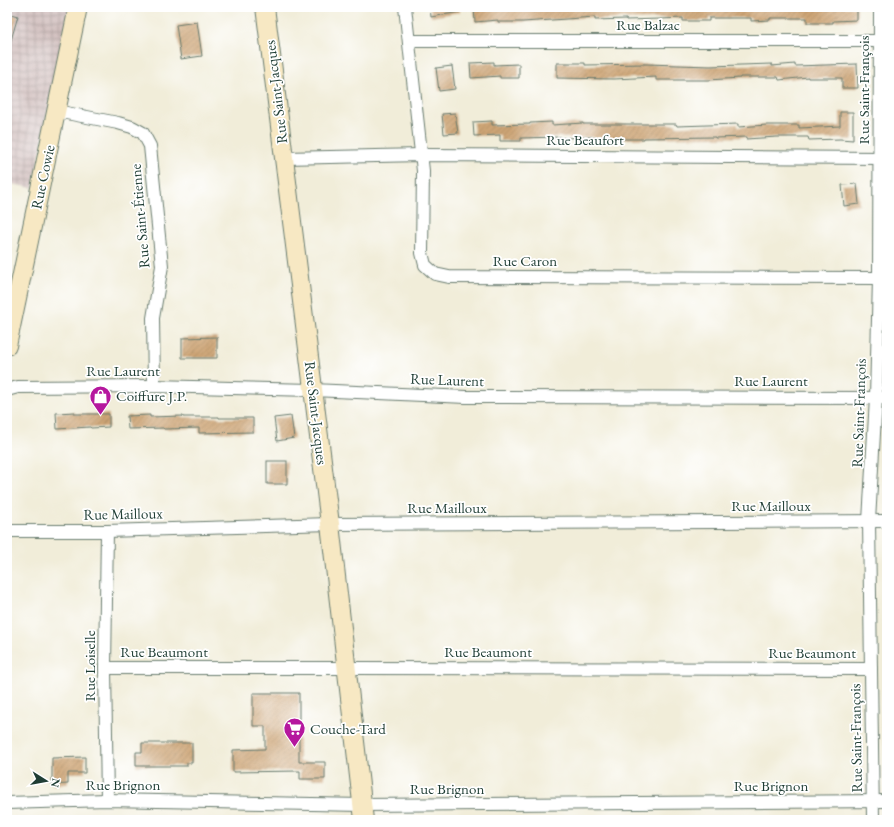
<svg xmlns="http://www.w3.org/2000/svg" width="894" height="827" viewBox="0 0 894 827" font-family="'EB Garamond',serif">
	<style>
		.industrial { fill: url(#industrial-grid) }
		.building { fill: url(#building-hatch) }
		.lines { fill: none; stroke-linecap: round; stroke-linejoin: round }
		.street-casing { stroke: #687b6e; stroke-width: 14 }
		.secondary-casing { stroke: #687b6e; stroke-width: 20 }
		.street { stroke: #fff; stroke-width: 12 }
		.secondary { stroke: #f7e8c3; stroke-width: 18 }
		.labels { text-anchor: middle; stroke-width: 3.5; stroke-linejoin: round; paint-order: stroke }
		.street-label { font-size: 15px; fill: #1f3d34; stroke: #fff }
		.poi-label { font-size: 15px; fill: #1f3d34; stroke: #fff; text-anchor: start }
	</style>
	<defs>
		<pattern id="industrial-grid" width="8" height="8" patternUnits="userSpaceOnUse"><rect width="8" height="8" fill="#d1bfbe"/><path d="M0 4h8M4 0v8" fill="none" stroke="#a99c9b"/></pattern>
		<pattern id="building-hatch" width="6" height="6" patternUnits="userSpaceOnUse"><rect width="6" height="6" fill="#cea576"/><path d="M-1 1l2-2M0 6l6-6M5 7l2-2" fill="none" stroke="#a78862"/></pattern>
	</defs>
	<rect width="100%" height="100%" fill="#fff"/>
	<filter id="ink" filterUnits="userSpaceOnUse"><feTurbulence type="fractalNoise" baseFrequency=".025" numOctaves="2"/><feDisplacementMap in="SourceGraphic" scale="8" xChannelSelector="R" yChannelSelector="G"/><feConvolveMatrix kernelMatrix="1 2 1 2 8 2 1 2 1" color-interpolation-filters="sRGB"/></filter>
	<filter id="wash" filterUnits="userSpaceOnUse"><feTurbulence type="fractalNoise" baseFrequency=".012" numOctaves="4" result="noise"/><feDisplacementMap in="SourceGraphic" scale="16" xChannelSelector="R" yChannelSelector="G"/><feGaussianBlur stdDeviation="0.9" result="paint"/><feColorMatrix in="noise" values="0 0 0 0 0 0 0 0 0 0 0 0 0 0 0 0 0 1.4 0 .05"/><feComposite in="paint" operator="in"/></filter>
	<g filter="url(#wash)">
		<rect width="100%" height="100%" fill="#f1edd9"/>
		<polygon class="industrial" points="7,7 70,7 33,188 7,183"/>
		<g id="blocks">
			<g class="building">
				<polygon points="430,7 460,7 460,12 431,17"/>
				<polygon points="474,7 857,7 857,20 833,21 833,23 807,23 807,18 770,18 770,20 751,21 751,18 709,18 709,21 683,21 683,18 660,19 626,20 626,19 595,20 595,17 523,22 498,22 498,20 475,22"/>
				<polygon points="7,13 18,16 9,47 7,46"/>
				<polygon points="197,22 202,56 181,59 176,25"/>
				<polygon points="494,62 494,65 519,64 519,78 500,78 500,76 471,78 470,63"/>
				<polygon points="557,63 585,63 585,65 646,64 710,66 772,64 772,66 795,64 795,66 857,64 858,88 842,88 842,78 808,78 808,77 779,80 778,77 740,77 740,78 708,80 656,80 656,77 614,79 557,78"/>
				<polygon points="452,66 455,89 439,91 436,68"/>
				<polygon points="840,112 853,112 853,140 840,139 809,140 808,137 777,137 746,139 746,137 715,138 715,137 644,138 644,139 623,139 623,137 592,138 592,137 562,138 561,137 521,138 521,141 500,141 500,135 474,136 473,122 492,121 492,125 530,124 530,123 552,122 552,125 583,123 583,124 676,124 677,126 738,124 738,127 767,125 799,125 799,128 840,126"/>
				<polygon points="455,113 458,133 444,134 442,114"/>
				<polygon points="857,184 859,204 844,206 842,185"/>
				<polygon points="217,337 217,358 182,358 182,338"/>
				<polygon points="75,412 75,414 109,414 109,427 91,428 90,427 57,429 56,413"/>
				<polygon points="150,415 150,417 183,416 183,417 219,417 219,418 253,418 253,432 199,433 199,428 164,429 163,428 128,429 127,416"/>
				<polygon points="291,416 294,438 277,441 274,418"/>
				<rect x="267" y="461" width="20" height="23"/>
				<polygon points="253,693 299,693 299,762 325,762 325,779 300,779 300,771 233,772 233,750 265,749 265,726 253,726"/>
				<polygon points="142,743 192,743 192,763 187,763 187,766 136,766 136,752 142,752"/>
				<polygon points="85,757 85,773 68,773 68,784 52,785 52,758"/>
			</g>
		</g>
	</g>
	<g filter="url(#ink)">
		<use href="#blocks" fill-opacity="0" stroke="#687b6e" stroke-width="1"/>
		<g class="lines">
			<defs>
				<g id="street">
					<polyline points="405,7 423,171 422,253 425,265 435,274 449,277 886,278"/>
					<polyline points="409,41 887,41"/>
					<polyline points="56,111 118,123 132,127 143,133 150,146 162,266 153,318 154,386"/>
					<polyline points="284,158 422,155 886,158"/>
					<polyline points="7,390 18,387 154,386 313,390 466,397 887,398"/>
					<polyline points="7,531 107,531 330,524 887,521"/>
					<polyline points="107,531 105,668 107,800"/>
					<polyline points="105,668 347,668 871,669"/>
					<polyline points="7,803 107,800 362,805 887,801"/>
					<polyline points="873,820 869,521 876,398 879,278 880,7"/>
				</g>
				<g id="secondary">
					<polyline points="265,7 330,524 364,820"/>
					<polyline points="7,346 78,7"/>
				</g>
			</defs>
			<use href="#street" class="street-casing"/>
			<use href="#secondary" class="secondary-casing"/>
			<use href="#street" class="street"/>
			<use href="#secondary" class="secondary"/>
		</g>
	</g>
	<defs>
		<symbol id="shop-pin" viewBox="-11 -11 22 30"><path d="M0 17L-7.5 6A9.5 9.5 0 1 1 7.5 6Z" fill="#b5179e" stroke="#fff"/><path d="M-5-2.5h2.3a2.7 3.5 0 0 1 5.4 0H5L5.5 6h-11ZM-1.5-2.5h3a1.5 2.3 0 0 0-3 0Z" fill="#fff"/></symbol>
		<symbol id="supermarket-pin" viewBox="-11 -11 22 30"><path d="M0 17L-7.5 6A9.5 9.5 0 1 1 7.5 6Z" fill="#b5179e" stroke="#fff"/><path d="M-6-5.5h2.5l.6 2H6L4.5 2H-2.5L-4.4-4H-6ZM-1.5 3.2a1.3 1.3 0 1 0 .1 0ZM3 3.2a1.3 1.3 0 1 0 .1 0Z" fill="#fff"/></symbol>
	</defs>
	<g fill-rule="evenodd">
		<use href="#shop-pin" x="88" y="384" width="25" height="34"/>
		<use href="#supermarket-pin" x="282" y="716" width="25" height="34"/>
	</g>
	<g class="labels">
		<g class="street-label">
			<text x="648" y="30">Rue Balzac</text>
			<text transform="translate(864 90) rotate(-90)" y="5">Rue Saint-François</text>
			<text transform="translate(276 92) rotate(-97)" y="5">Rue Saint-Jacques</text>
			<text x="585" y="145">Rue Beaufort</text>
			<text transform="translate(43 177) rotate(-78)" y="5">Rue Cowie</text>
			<text transform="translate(140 216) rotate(-95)" y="5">Rue Saint-Étienne</text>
			<text x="525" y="266">Rue Caron</text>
			<text x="123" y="376">Rue Laurent</text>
			<text transform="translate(447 380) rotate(2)" y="5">Rue Laurent</text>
			<text x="771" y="386">Rue Laurent</text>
			<text transform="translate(316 413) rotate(83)" y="5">Rue Saint-Jacques</text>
			<text transform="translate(859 413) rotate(-88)" y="5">Rue Saint-François</text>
			<text x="771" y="511">Rue Mailloux</text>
			<text x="447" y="513">Rue Mailloux</text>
			<text transform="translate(123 514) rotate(-1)" y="5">Rue Mailloux</text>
			<text x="164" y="657">Rue Beaumont</text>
			<text x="488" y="657">Rue Beaumont</text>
			<text x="812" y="658">Rue Beaumont</text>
			<text transform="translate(90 666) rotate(-90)" y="5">Rue Loiselle</text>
			<text transform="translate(856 738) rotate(-91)" y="5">Rue Saint-François</text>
			<text x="123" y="790">Rue Brignon</text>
			<text x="771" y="791">Rue Brignon</text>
			<text x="447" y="794">Rue Brignon</text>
		</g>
		<g class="poi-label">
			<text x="116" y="401">Coiffure J.P.</text>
			<text x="310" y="734">Couche-Tard</text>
		</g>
	</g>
	<rect width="894" height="827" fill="none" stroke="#fff" stroke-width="24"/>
	<g transform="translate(46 781) rotate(101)" stroke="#ffffff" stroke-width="3" paint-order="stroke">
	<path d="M0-3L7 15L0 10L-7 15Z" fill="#1f3d34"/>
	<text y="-6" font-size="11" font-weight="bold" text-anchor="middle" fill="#1f3d34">N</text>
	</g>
</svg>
